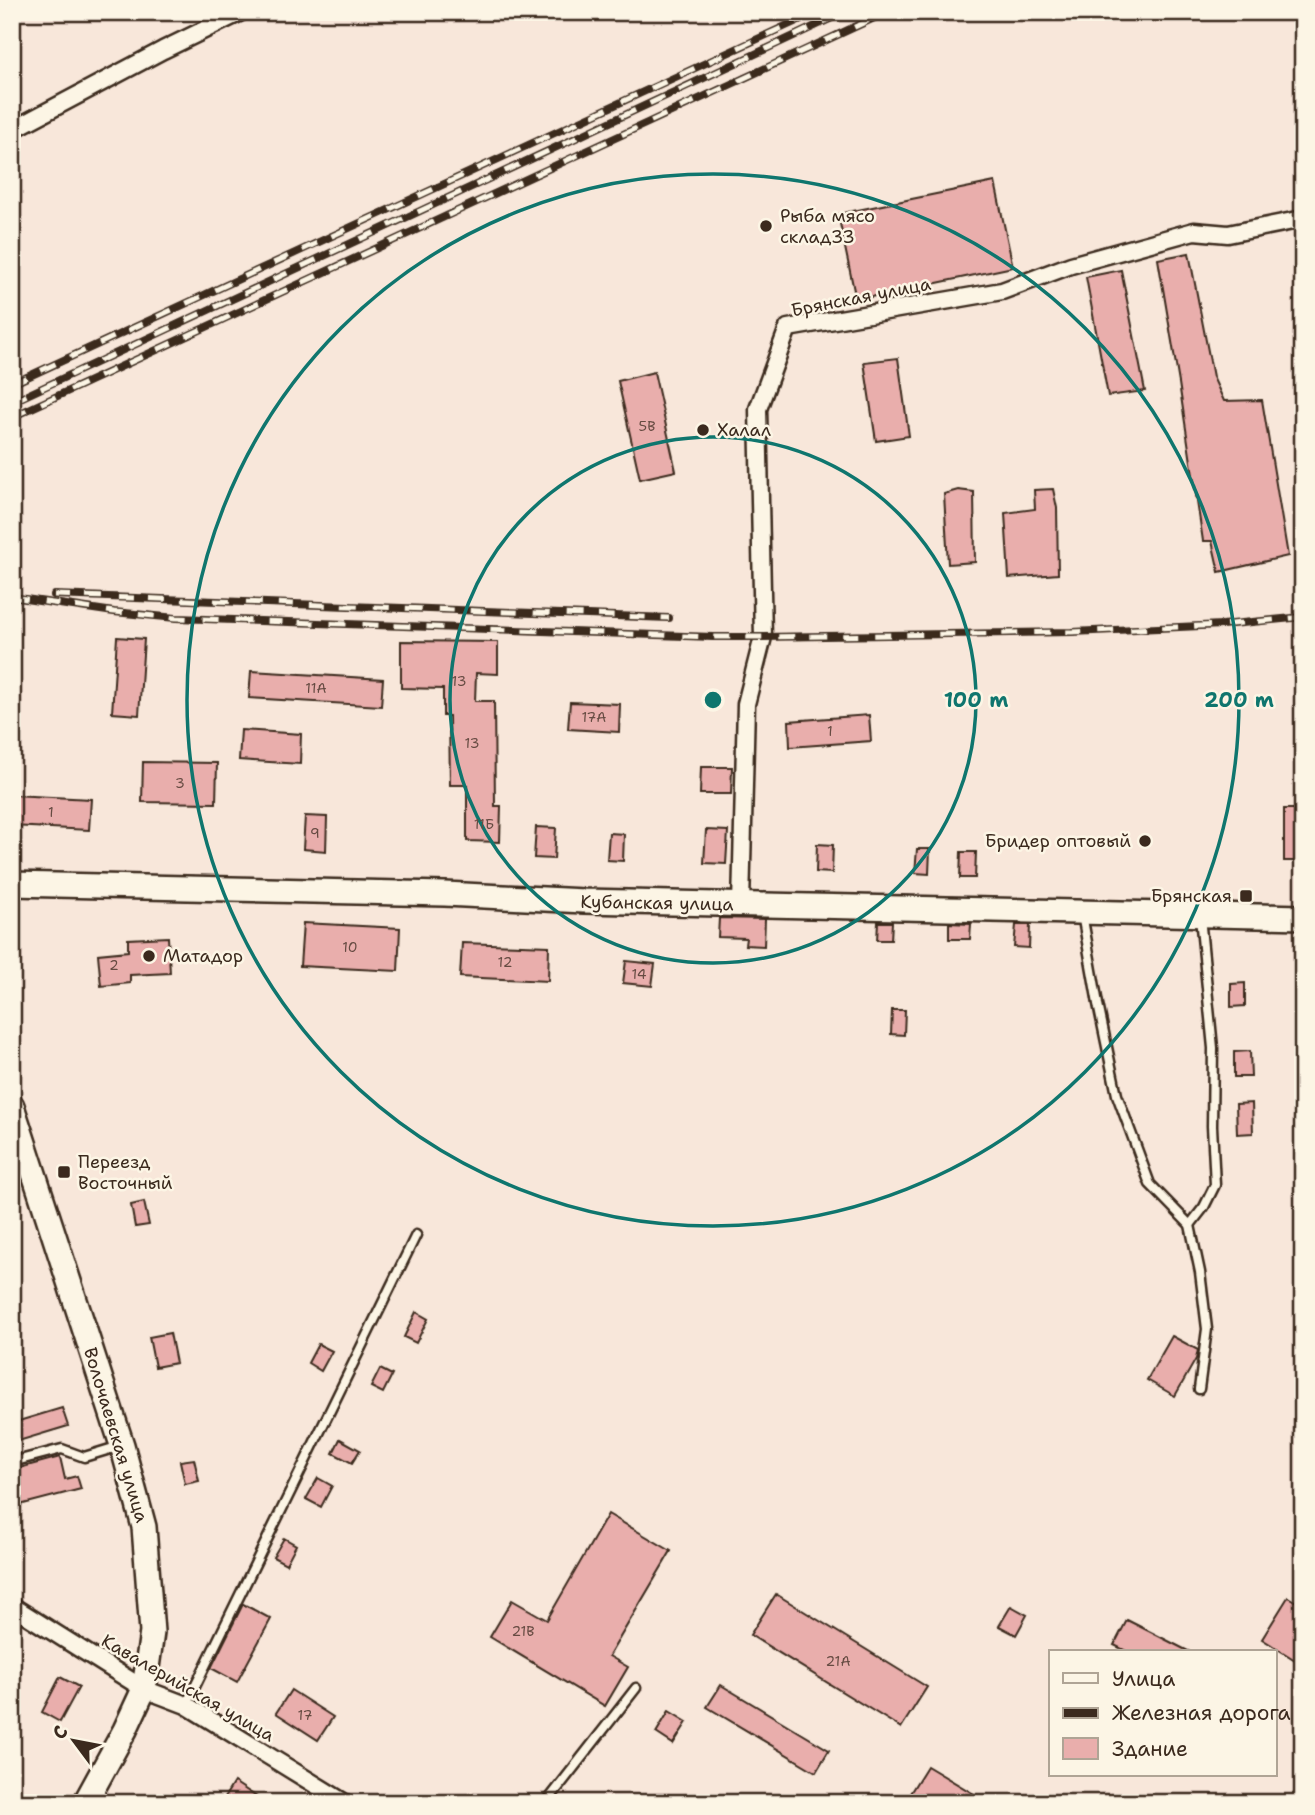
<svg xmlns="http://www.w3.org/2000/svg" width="1315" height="1815" viewBox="0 0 1315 1815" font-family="'Shantell Sans',sans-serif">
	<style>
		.building { fill: #e9aeac; stroke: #3b2a1e; stroke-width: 2 }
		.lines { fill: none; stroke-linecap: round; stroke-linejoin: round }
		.service-casing { stroke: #3b2a1e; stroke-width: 13 }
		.minor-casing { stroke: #3b2a1e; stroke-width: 21 }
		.secondary-casing { stroke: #3b2a1e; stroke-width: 28 }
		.service { stroke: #fcf5e5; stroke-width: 8 }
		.minor { stroke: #fcf5e5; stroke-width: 16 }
		.secondary { stroke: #fcf5e5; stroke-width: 23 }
		.rail-casing { stroke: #3b2a1e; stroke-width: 8 }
		.rail { stroke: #fcf5e5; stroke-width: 5; stroke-dasharray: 16; stroke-linecap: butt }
		.ring { fill: none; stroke: #0f766e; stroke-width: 3.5 }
		.poi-dot { fill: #3b2a1e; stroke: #fcf5e5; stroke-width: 2.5 }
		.labels { text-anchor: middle; stroke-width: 5; stroke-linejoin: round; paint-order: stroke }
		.number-label { font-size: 14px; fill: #664b42 }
		.poi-label { font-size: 18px; fill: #3b2a1e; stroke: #fcf5e5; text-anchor: start }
		.street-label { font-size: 18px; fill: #3b2a1e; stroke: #fcf5e5 }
		.centre { fill: #0f766e; stroke: #fcf5e5; stroke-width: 3.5 }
		.ring-label { font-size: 21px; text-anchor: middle; font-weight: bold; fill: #0f766e; stroke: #fcf5e5; stroke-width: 5; stroke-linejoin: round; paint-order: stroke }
	</style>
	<rect width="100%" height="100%" fill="#f8e7da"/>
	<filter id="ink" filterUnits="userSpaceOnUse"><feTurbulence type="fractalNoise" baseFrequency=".0143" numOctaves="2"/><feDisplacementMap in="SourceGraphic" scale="14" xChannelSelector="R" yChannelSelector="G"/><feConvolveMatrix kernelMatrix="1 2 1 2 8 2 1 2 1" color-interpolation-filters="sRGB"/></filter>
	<g filter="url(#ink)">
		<g class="building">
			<polygon points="995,182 1013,267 856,300 838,214"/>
			<polygon points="1189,253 1213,377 1224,401 1262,400 1288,556 1219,572 1212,541 1203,541 1179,383 1158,259"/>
			<polygon points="1121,270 1145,391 1108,396 1086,277"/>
			<polygon points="898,358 909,436 876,441 864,362"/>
			<polygon points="654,372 676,471 640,479 618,381"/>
			<polygon points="1053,489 1057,508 1058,574 1009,578 1005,513 1035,509 1034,490"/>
			<polygon points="958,490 974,492 975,562 948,564 944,494"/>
			<polygon points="117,637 144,639 139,715 112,713"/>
			<polygon points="401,641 498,642 498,674 476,673 475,701 494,701 495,806 501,806 500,842 467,841 467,785 450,785 449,716 443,716 443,689 401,688"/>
			<polygon points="251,671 383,679 381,706 249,698"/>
			<polygon points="570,702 620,704 619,732 568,729"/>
			<polygon points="869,715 871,741 790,747 789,721"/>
			<polygon points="241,730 301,734 300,764 239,760"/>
			<polygon points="143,762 217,763 216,803 142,802"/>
			<polygon points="701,767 732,767 731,794 700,794"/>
			<polygon points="12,795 91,799 89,830 12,826"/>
			<rect x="1284" y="809" width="19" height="52"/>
			<polygon points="305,816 327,817 326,851 303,849"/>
			<polygon points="536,827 556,828 554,859 534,858"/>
			<polygon points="706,830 728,831 726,864 704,863"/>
			<polygon points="609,833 624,834 623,861 607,860"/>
			<polygon points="817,844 833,845 832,873 816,872"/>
			<polygon points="917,849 930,849 929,874 915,873"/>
			<polygon points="961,852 976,852 975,878 960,878"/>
			<polygon points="719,918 765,919 764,946 745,945 746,938 718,937"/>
			<polygon points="878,922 892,922 891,940 877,940"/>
			<polygon points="303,923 400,928 398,971 300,966"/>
			<polygon points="949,923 971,924 970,939 949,939"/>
			<polygon points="1016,925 1030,925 1029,948 1014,947"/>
			<polygon points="168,937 170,973 130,975 130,983 101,986 98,954 128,951 128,939"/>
			<polygon points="462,943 549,946 548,981 460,977"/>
			<polygon points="626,961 655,964 652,986 623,983"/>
			<polygon points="1245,983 1245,1006 1231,1007 1231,984"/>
			<polygon points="892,1010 905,1010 904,1035 891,1034"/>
			<polygon points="1250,1051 1251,1077 1234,1077 1234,1052"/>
			<polygon points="1252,1103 1253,1133 1237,1134 1236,1104"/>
			<polygon points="144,1202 149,1225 135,1227 131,1205"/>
			<polygon points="416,1312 428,1319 416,1343 404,1337"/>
			<polygon points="170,1333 176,1363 155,1367 149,1337"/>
			<polygon points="1172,1336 1198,1350 1196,1359 1175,1396 1147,1380"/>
			<polygon points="318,1344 332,1351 321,1371 308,1363"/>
			<polygon points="380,1369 392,1375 383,1393 371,1387"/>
			<polygon points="62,1408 68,1426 12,1443 12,1423"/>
			<polygon points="340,1439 360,1450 352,1463 333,1453"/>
			<polygon points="60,1457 65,1479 77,1476 81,1489 12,1507 12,1470"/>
			<polygon points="194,1459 199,1481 185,1484 180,1461"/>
			<polygon points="318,1478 332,1486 321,1507 306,1499"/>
			<polygon points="608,1514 671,1551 609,1656 628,1667 605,1706 490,1637 512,1600 547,1620"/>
			<polygon points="284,1538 296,1545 286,1564 273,1557"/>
			<polygon points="776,1594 927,1687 901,1728 750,1635"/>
			<polygon points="1288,1597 1303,1606 1303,1665 1262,1639"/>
			<polygon points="243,1604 271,1619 237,1682 211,1668"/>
			<polygon points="1011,1606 1027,1615 1016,1635 999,1626"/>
			<polygon points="1127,1620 1190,1652 1128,1652 1114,1645"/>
			<polygon points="60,1677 79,1687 60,1722 42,1712"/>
			<polygon points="721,1685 829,1750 816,1772 707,1707"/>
			<polygon points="291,1690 333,1717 318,1740 276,1713"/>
			<polygon points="669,1711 687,1722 673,1744 656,1733"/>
			<polygon points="927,1766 989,1803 904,1803"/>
			<polygon points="234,1782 266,1803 221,1803"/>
		</g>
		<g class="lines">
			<defs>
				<g id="service">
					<polyline points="1082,914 1098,1004 1117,1095 1150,1184 1190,1225 1200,1272 1207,1329 1199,1389"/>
					<polyline points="1190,1225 1204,1207 1215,1185 1212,1126 1213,1048 1200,917"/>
					<polyline points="12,1462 62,1449 84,1457 120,1446"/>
					<polyline points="186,1705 416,1235"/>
					<polyline points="546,1803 636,1688"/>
				</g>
				<g id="minor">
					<polyline points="12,130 163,50 241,12"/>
					<polyline points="741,905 746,704 763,637 758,409 788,328 1002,291 1071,265 1194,231 1228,234 1303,219"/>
					<polyline points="12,1606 144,1689 186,1705 345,1803"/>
				</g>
				<g id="secondary">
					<polyline points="12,884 445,894 584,901 1303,917"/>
					<polyline points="12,1106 122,1445 144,1527 152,1632 144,1689 125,1730 85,1803"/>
				</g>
			</defs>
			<use href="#service" class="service-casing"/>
			<use href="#minor" class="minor-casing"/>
			<use href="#secondary" class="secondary-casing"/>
			<use href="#service" class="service"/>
			<use href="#minor" class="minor"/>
			<use href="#secondary" class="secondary"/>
			<defs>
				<g id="rail">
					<polyline points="12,384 816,12"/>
					<polyline points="12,402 845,12"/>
					<polyline points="12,417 887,12"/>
					<polyline points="54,595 669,618"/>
					<polyline points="12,597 114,612 176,618 713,637 763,637 1072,632 1222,625 1303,617"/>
				</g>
			</defs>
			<use href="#rail" class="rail-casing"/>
			<use href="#rail" class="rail"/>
		</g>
	</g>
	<g class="ring">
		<circle cx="713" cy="700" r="263"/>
		<circle cx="713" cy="700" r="526"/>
	</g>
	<g class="poi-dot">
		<circle cx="766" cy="226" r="7"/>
		<circle cx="703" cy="430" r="7"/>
		<circle cx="1145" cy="841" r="7"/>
		<rect x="1239" y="889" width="14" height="14" rx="3.5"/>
		<circle cx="149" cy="956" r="7"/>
		<rect x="57" y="1165" width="14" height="14" rx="3.5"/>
	</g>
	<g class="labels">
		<g class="number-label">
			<text x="647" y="431">5В</text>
			<text x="459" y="686">13</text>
			<text x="316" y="693">11А</text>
			<text x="594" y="722">17А</text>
			<text x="830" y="736">1</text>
			<text x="472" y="748">13</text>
			<text x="180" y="788">3</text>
			<text x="51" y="817">1</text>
			<text x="484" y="829">11Б</text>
			<text x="315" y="838">9</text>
			<text x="350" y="952">10</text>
			<text x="505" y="967">12</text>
			<text x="114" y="970">2</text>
			<text x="639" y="979">14</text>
			<text x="523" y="1636">21В</text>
			<text x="838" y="1666">21А</text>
			<text x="305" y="1720">17</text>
		</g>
		<g class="poi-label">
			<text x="780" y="222">Рыба мясо<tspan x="780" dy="21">склад33</tspan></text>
			<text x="717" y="436">Халал</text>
			<text x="1131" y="847" text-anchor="end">Бридер оптовый</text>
			<text x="1232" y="902" text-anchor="end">Брянская</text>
			<text x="163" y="962">Матадор</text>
			<text x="78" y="1168">Переезд<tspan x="78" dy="21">Восточный</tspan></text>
		</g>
		<g class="street-label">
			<text transform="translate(861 297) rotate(-11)" y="6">Брянская улица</text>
			<text transform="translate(657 903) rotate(1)" y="6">Кубанская улица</text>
			<text transform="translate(116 1435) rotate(73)" y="6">Волочаевская улица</text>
			<text transform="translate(188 1688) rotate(30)" y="6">Кавалерийская улица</text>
		</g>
	</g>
	<circle cx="713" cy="700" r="10" class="centre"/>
	<g class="ring-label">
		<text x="976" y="707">100 m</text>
		<text x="1239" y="707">200 m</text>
	</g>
	<rect width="1315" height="1815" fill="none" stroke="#fcf5e5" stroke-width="42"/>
	<rect x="21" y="21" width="1273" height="1773" fill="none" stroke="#3b2a1e" stroke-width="2.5" filter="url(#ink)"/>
	<rect x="1049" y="1650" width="228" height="126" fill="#fcf5e5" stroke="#afa495" stroke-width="2"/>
	<rect x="1063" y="1673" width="35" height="10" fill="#fcf5e5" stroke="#afa495" stroke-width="2"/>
	<text x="1112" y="1686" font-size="21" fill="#3b2a1e">Улица</text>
	<rect x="1063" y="1708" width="35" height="10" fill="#3b2a1e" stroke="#afa495" stroke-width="2"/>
	<text x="1112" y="1720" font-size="21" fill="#3b2a1e">Железная дорога</text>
	<rect x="1063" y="1738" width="35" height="21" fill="#e9aeac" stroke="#afa495" stroke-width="2"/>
	<text x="1112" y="1756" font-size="21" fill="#3b2a1e">Здание</text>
	<g transform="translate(74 1741) rotate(302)" stroke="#fcf5e5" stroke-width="5" paint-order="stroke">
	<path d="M0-5L12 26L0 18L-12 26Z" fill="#3b2a1e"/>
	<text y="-10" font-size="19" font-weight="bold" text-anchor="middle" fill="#3b2a1e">С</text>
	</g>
</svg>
